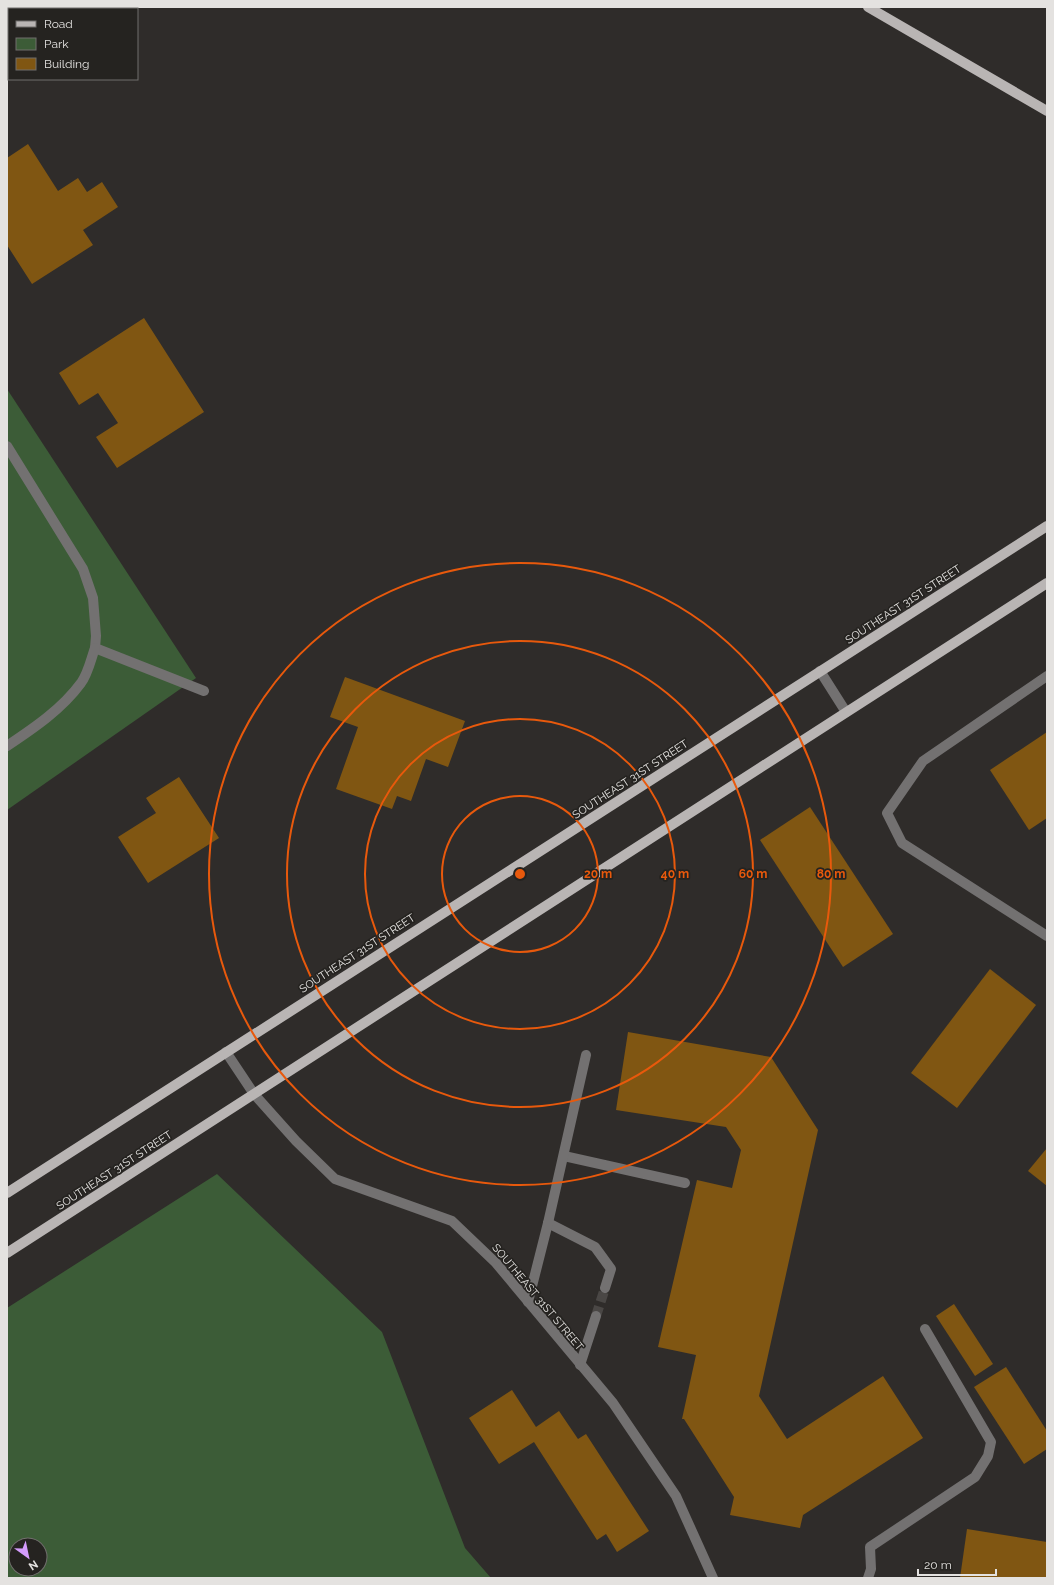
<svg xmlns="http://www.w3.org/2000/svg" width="1054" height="1585" viewBox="0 0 1054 1585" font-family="Raleway,sans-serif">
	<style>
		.green { fill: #3c5c37; fill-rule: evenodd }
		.building { fill: #805612 }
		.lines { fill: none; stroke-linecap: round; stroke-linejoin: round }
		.minor-tunnel { stroke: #4a4745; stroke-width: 10; stroke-dasharray: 10 5; stroke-linecap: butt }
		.minor { stroke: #737171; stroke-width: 10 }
		.major { stroke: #b9b5b4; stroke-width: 10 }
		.ring { fill: none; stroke: #e8590c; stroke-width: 2 }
		.labels { text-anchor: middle; stroke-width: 3.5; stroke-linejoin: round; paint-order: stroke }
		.street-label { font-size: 11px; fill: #e4e2e0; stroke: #252320 }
		.centre { fill: #e8590c; stroke: #252320; stroke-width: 2 }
		.ring-label { font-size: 12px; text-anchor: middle; font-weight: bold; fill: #e8590c; stroke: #252320; stroke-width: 3.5; stroke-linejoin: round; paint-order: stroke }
	</style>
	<rect width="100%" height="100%" fill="#2f2c2a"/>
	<g class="green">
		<polygon points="7,389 196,678 7,810"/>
		<path d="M217 1174 382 1332 465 1548 491 1578H7V1308ZM16 1545H40V1569H16Z"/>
	</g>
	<g class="building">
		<polygon points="7,7 11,9 9,9 9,69 7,70"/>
		<polygon points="28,144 58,191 78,178 87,192 102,182 118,207 83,230 93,245 32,284 7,245 7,158"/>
		<polygon points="144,318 204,412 117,468 96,437 118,423 98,393 79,405 59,373"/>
		<polygon points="345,677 465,721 448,767 426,759 411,801 397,796 392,809 336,789 358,727 330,717"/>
		<polygon points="1047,732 1047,818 1029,830 990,770"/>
		<polygon points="179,777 219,838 148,883 118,837 156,813 146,798"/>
		<polygon points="810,807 893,934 843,967 760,840"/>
		<polygon points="990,969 1036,1005 957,1108 911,1073"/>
		<polygon points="628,1032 771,1057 818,1130 759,1396 787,1439 883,1376 923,1438 803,1515 800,1528 730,1515 734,1497 684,1419 682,1419 696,1355 658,1347 697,1180 732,1188 741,1150 726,1127 616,1110"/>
		<polygon points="1047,1148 1047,1186 1028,1171"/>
		<polygon points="954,1304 993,1364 975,1376 936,1316"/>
		<polygon points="1006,1367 1047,1431 1047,1449 1024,1464 974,1387"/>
		<polygon points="512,1390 536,1427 559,1411 578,1439 586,1434 649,1531 617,1552 606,1534 597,1540 534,1442 499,1464 469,1418"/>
		<polygon points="967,1529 1047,1542 1047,1578 960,1578"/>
	</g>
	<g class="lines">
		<polyline class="minor-tunnel" points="596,1316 605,1288"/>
		<g class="minor">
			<polyline points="7,446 83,569 93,598 96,636 95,648 204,691"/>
			<polyline points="820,671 846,712"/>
			<polyline points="1047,676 923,761 887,813 902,843 1047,936"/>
			<path d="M7 746C34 728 62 709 81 683 88 674 91 659 95 648"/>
			<polyline points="226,1052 254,1094 296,1141 335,1179 452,1221 496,1263 613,1403 676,1496 713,1578"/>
			<polyline points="564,1156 685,1183"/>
			<polyline points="548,1223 595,1247 611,1269 605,1288"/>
			<polyline points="528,1302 548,1223 586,1055"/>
			<polyline points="580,1365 596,1316"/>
			<polyline points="868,1578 871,1569 870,1547 975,1477 988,1456 991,1442 925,1329"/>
		</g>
		<g class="major">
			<polyline points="868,7 1047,111"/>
			<polyline points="7,1193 1047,526"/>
			<polyline points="7,1253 1047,583"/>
		</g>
	</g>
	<g class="ring">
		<circle cx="520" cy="874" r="78"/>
		<circle cx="520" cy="874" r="155"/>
		<circle cx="520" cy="874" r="233"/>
		<circle cx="520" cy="874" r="311"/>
	</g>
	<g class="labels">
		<g class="street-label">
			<text transform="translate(903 604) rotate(-33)" y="4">SOUTHEAST 31ST STREET</text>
			<text transform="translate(630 779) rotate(-33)" y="4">SOUTHEAST 31ST STREET</text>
			<text transform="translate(357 953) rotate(-33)" y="4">SOUTHEAST 31ST STREET</text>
			<text transform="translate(114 1170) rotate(-33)" y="4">SOUTHEAST 31ST STREET</text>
			<text transform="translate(538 1297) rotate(50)" y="4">SOUTHEAST 31ST STREET</text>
		</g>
	</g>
	<circle cx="520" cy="874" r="6" class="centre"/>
	<g class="ring-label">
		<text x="598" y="878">20 m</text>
		<text x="675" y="878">40 m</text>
		<text x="753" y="878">60 m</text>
		<text x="831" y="878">80 m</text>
	</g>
	<rect width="1054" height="1585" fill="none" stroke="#e4e2e0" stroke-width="16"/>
	<rect x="8" y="8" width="130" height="72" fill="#252320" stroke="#716f6d"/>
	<rect x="16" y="21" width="20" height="6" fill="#b9b5b4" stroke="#716f6d"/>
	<text x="44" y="28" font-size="12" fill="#e4e2e0">Road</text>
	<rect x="16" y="38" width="20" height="12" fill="#3c5c37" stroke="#716f6d"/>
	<text x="44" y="48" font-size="12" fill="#e4e2e0">Park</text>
	<rect x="16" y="58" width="20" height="12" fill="#805612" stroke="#716f6d"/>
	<text x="44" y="68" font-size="12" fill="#e4e2e0">Building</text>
	<g transform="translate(28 1557) rotate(147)"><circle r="19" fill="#252320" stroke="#716f6d"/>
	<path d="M0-3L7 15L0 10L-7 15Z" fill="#d49cfc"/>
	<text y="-6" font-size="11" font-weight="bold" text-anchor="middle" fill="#e4e2e0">N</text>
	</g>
	<path d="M918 1569v6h78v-6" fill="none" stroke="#e4e2e0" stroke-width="2"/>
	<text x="924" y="1569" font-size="12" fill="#e4e2e0" stroke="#252320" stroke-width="3" paint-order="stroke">20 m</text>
</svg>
